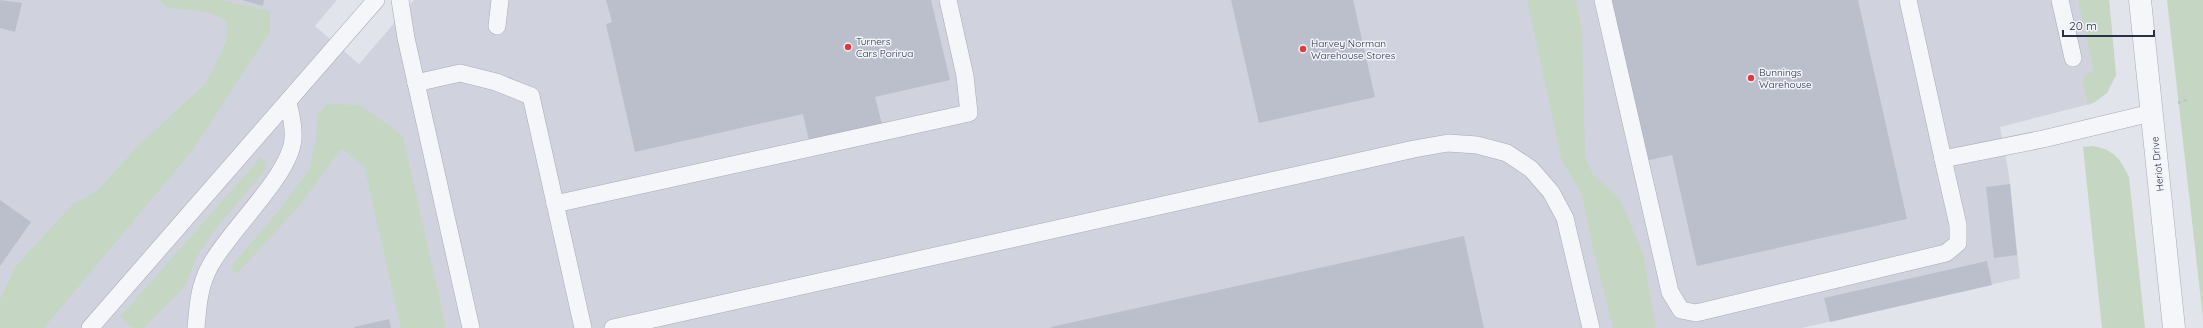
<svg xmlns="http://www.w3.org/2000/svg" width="2203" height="328" viewBox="0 0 2203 328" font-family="Quicksand,sans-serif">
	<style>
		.built { fill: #d0d3de }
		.green { fill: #c5d6c2 }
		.building { fill: #bbbfcc }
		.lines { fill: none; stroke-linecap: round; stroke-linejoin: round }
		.service-casing { stroke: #a6aab7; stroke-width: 18 }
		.minor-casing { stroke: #a6aab7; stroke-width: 23 }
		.path { stroke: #c0c2ca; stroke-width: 2.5; stroke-dasharray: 3 3; stroke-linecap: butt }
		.service { stroke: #f5f6f9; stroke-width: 17 }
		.minor { stroke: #f5f6f9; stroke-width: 22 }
		.poi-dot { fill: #dc3c3f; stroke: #f2f4f9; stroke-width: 1.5 }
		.labels { text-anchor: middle; stroke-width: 3; stroke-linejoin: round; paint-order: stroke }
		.poi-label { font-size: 10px; fill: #282f46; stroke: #f2f4f9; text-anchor: start }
		.street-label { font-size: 10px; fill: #282f46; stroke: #f2f4f9 }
	</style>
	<rect width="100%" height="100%" fill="#e2e4ec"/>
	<polygon class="built" points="0,0 337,0 315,26 359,64 414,0 2109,0 2116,75 2107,93 2094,103 2000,127 2009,175 2020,278 1802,328 0,328"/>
	<g class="green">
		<polygon points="159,0 220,0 270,11 270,32 192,151 44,328 0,328 0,300 16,266 72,205 98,190 140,144 206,83 226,42 227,21 208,12 168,8"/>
		<polygon points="1527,0 1576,0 1582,32 1585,156 1593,175 1620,199 1643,254 1656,328 1613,328 1593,248 1582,194 1562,161"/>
		<polygon points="2078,0 2109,0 2116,75 2107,93 2088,105 2083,82 2085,75 2094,70"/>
		<polygon points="2167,0 2203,0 2203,318"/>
		<polygon points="327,104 360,105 403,136 446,328 401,328 364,166 341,149 300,205 237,274 232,270 234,263 276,214 309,170 316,140 317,115"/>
		<path d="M2092 146C2114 149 2120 159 2129 177L2145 328H2102L2083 147Z"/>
		<polygon points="261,157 266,163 266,169 214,231 197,257 185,286 144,328 133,328 120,317"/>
	</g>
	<g class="building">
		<polygon points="0,0 22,3 15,32 0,28"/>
		<polygon points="242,0 264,0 263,6"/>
		<polygon points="606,0 931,0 950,80 875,97 882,124 809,141 803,114 635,152 606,24 612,22"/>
		<polygon points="1231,0 1353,0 1375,97 1259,123"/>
		<polygon points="1609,0 1858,0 1907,219 1697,266 1672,155 1645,161"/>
		<polygon points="2010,184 2017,255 1994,258 1986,187"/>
		<polygon points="0,200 31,222 0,266"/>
		<polygon points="1464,236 1484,328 1051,328 1051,327"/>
		<polygon points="1987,261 1992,285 1830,322 1824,298"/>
		<polygon points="389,319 391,328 354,328 354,327"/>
	</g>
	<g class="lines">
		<defs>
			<g id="service">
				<polyline points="400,0 406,38 471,328"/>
				<polyline points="1603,0 1670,292 1681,310 1696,313 1946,253 1958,243 1958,225 1943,159"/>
				<polyline points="1908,0 1943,159 2043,139 2151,113"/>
				<polyline points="2060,0 2073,58"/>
				<polyline points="497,26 500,0"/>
				<polyline points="416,83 460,73 496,82 531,96 583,328"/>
				<polyline points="555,204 969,113 965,76 948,0"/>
				<polyline points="90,328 376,0"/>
				<path d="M196 328C198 305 199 286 210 266 229 230 290 176 293 139 294 127 291 114 288 103"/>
				<polyline points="613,328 1414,149 1448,143 1477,145 1507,153 1531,169 1551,192 1565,218 1591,328"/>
			</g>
			<polyline id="minor" points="2140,0 2174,328"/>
		</defs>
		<use href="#service" class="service-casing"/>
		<use href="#minor" class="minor-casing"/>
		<polyline class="path" points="2178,103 2189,99"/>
		<use href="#service" class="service"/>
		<use href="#minor" class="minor"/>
	</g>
	<g class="poi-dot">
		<circle cx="848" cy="47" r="4"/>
		<circle cx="1303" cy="49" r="4"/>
		<circle cx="1751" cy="78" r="4"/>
	</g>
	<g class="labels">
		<g class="poi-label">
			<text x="856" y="45">Turners<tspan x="856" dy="12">Cars Porirua</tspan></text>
			<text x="1311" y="47">Harvey Norman<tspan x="1311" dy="12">Warehouse Stores</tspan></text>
			<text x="1759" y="76">Bunnings<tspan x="1759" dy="12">Warehouse</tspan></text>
		</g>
		<g class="street-label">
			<text transform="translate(2157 164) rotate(-96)" y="4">Heriot Drive</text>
		</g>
	</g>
	<path d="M2063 30v6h91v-6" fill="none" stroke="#282f46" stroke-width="2"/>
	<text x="2069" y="30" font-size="12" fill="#282f46" stroke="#f2f4f9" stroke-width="3" paint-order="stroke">20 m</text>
</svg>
